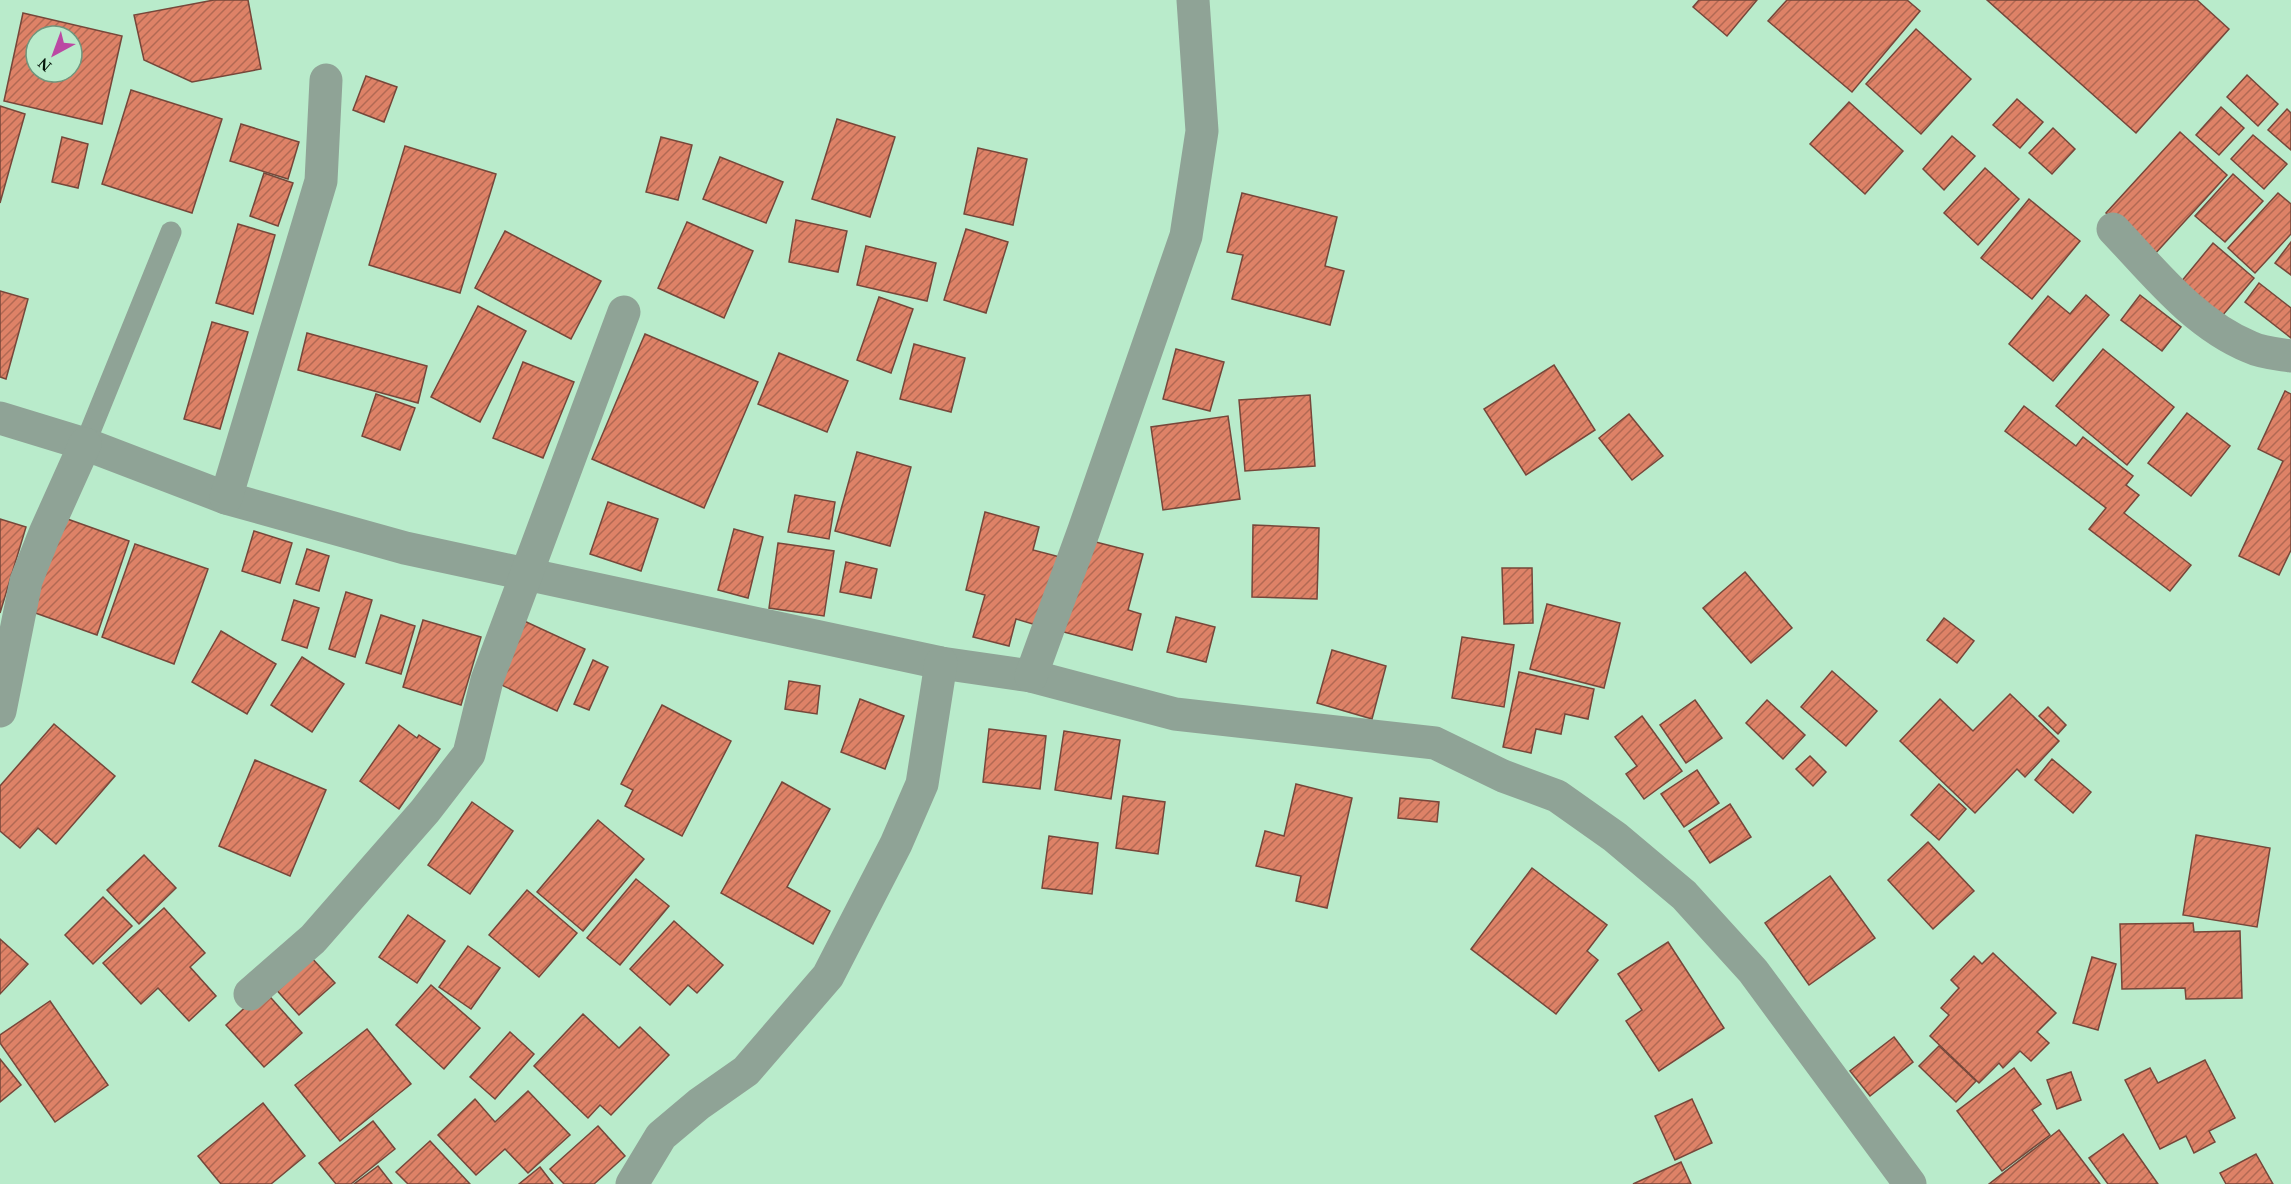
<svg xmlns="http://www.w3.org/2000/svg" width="2291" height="1184" viewBox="0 0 2291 1184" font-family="'Times New Roman',serif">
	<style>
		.building { fill: url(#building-hatch); stroke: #76473a; stroke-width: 1.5; fill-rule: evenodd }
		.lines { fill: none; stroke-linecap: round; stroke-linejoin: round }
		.lane { stroke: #8fa396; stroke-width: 21 }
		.street { stroke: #8fa396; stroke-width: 33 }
	</style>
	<defs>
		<pattern id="building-hatch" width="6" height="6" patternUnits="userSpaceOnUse" patternTransform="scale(1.5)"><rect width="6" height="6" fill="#de8267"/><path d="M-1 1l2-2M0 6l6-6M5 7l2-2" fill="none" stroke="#b26953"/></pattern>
	</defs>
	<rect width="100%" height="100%" fill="#b9ebcb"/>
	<g class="building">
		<polygon points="214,0 248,0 261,69 192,82 144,60 134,15"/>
		<polygon points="1699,0 1757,0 1727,36 1693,7"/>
		<polygon points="1787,0 1907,0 1920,11 1852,92 1768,21"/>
		<polygon points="1987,0 2197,0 2229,29 2136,133"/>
		<path d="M23 13 122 36 102 124 4 101ZM36 36H72V72H36Z"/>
		<polygon points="1916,29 1971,79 1921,134 1866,84"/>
		<polygon points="2247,75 2278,104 2258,126 2227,97"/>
		<polygon points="366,76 397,87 384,122 353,110"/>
		<polygon points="131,90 222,119 192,213 102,184"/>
		<polygon points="2017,99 2043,122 2020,148 1993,125"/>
		<polygon points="1849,102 1903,151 1865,194 1810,144"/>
		<polygon points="0,106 25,114 0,203"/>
		<polygon points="2221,107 2244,128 2219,155 2196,135"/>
		<polygon points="2287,109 2291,113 2291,150 2268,130"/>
		<polygon points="837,119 895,137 870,217 812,199"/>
		<polygon points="241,124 299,142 288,179 230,161"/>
		<polygon points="2053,128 2075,149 2052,174 2029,153"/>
		<polygon points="2180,132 2227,175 2153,256 2106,213"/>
		<polygon points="2253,135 2287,164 2264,189 2231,159"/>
		<polygon points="1952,136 1975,156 1944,190 1923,169"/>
		<polygon points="62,137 88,144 78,188 52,182"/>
		<polygon points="661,137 692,145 678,200 646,192"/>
		<polygon points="405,146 496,174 460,293 369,265"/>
		<polygon points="978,148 1027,159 1013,225 964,214"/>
		<polygon points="720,157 783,182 766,223 703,199"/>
		<polygon points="1985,168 2019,199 1978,245 1944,213"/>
		<polygon points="264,173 293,183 278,226 250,216"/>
		<polygon points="2233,174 2263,201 2225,242 2195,216"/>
		<polygon points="1242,193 1337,217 1325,266 1344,271 1330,325 1232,299 1243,255 1227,252"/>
		<polygon points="2278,193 2291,204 2291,234 2255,273 2228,248"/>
		<polygon points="2029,199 2080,241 2032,299 1981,258"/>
		<polygon points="796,220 847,231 838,272 789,262"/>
		<polygon points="687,222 753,251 724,318 658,288"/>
		<polygon points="238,224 275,235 253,314 216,303"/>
		<polygon points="966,229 1008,242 986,313 944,300"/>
		<polygon points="505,231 601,281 571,339 475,288"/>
		<polygon points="2291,242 2291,275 2275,263"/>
		<polygon points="2213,243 2254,278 2222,316 2181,282"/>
		<polygon points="866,246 936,263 927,301 857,285"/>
		<polygon points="2259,283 2291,308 2291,338 2245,302"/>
		<polygon points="0,291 28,299 6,379 0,377"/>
		<polygon points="2086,295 2109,315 2053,381 2009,344 2048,296 2070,314"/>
		<polygon points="2140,295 2181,327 2162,351 2121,320"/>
		<polygon points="879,297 913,309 891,373 857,360"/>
		<polygon points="478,306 526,331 480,422 431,397"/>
		<polygon points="212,322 248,332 220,429 184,419"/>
		<polygon points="307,333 427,366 418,403 298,370"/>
		<polygon points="645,334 758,382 704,508 592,459"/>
		<polygon points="914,344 965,358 951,412 900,399"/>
		<polygon points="1176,349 1224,362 1210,411 1163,399"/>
		<polygon points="2103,349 2174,407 2127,465 2056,406"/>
		<polygon points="779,353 848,381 827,432 758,404"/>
		<polygon points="523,362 574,382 543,458 493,438"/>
		<polygon points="1554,365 1595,430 1526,475 1484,409"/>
		<polygon points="2285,391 2291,394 2291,550 2279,575 2239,556 2283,461 2258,449"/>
		<polygon points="376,394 415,408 400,450 362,436"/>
		<polygon points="1310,395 1315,466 1245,471 1239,400"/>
		<polygon points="2024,406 2076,446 2083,437 2133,476 2126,485 2139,495 2124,513 2191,565 2170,591 2089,529 2106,508 2005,431"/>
		<polygon points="2187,413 2230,446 2191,496 2148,463"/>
		<polygon points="1629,414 1663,456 1632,480 1599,438"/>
		<polygon points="1228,416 1240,499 1163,510 1151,427"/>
		<polygon points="857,452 911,467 890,546 835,531"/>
		<polygon points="795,495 835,502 829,539 788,532"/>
		<polygon points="608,502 658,519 641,571 590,554"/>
		<polygon points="985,512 1039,527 1033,550 1060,557 1043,627 1016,619 1009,646 973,637 985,595 966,590"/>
		<polygon points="59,516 129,541 97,635 27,610"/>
		<polygon points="0,519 26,527 0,613"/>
		<polygon points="1253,525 1319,528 1317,599 1252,597"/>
		<polygon points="734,529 763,537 748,598 718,590"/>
		<polygon points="254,531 292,543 280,583 242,571"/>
		<polygon points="1084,539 1143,554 1128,610 1141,614 1132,650 1060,631"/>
		<polygon points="778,543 834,551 824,616 769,608"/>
		<polygon points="135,544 208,569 174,664 102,637"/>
		<polygon points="307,549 329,556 319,591 296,584"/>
		<polygon points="846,562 877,569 871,598 840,592"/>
		<polygon points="1502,568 1532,568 1533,623 1504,624"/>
		<polygon points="1745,572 1792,628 1751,663 1703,608"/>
		<polygon points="346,592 372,600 355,657 329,649"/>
		<polygon points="294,600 319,608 307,648 282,640"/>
		<polygon points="1547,604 1620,623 1604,688 1530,669"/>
		<polygon points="381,615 415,626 401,674 366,663"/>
		<polygon points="1176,617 1215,627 1206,662 1167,652"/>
		<polygon points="1944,618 1974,641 1957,663 1927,640"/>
		<polygon points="423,620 481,637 461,705 403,687"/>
		<polygon points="522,620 585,649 557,711 495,682"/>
		<polygon points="221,631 276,664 247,714 192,682"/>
		<polygon points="1462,637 1514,645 1504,707 1452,698"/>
		<polygon points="1332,650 1386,666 1372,719 1317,703"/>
		<polygon points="302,657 344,684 312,732 271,705"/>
		<polygon points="593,660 608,667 589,710 574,704"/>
		<polygon points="1832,671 1877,711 1846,746 1801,707"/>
		<polygon points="1519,672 1594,689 1588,719 1565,714 1561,734 1536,729 1531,753 1503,747"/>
		<polygon points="789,681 820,686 817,714 785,709"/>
		<polygon points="2010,694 2059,741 2025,777 2017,769 1975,813 1900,741 1940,699 1973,731"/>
		<polygon points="860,699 904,716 885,769 841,752"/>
		<polygon points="1695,700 1722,738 1686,763 1660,725"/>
		<polygon points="1767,700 1805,735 1783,759 1746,723"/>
		<polygon points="662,705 731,741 682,836 625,806 633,790 621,784"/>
		<polygon points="2048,707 2066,725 2058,734 2039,716"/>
		<polygon points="1642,716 1682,771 1644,799 1626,774 1637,766 1615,737"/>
		<polygon points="54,724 115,776 56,844 38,828 20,848 0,831 0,786"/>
		<polygon points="399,725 417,738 419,735 440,749 399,809 360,781"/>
		<polygon points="989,729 1046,736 1040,789 983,782"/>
		<polygon points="1064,731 1120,740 1111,799 1055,790"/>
		<polygon points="1810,756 1826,772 1813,786 1796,769"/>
		<polygon points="2052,759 2091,792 2073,813 2035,780"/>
		<polygon points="255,760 326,790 290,876 219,846"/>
		<polygon points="1697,770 1719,803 1684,827 1661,794"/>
		<polygon points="782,782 830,809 787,887 830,911 813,944 721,893"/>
		<polygon points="1296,784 1352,798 1327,908 1296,901 1301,876 1256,866 1265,831 1284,836"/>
		<polygon points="1939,784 1966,809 1939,840 1911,815"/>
		<polygon points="1123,796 1165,802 1158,854 1116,848"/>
		<polygon points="1400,798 1439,802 1437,822 1398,818"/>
		<polygon points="472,802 513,831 470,894 428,865"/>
		<polygon points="1730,804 1751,837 1710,863 1689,831"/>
		<polygon points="598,820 644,859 583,931 537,892"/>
		<polygon points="2196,835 2270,848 2257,927 2183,915"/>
		<polygon points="1049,836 1098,843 1092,894 1042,888"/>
		<polygon points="1928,842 1974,891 1933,929 1888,880"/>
		<polygon points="144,855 176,888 139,924 107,890"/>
		<polygon points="1532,868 1607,925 1587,951 1598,960 1556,1014 1471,949"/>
		<polygon points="1830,876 1875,938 1809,985 1765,923"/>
		<polygon points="636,879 669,906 620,965 587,938"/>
		<polygon points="527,890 577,933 539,977 489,935"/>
		<polygon points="103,897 132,926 93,964 65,935"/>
		<polygon points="164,908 205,953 190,967 216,996 189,1021 158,988 141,1004 103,963"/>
		<polygon points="408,915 445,941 417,983 379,957"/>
		<polygon points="674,921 723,965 697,993 688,985 670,1005 630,969"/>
		<polygon points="2193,923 2194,932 2240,931 2242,998 2186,999 2185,988 2122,989 2120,924"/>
		<polygon points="0,939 28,964 0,994"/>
		<polygon points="1668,942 1724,1028 1659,1071 1626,1021 1642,1010 1618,974"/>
		<polygon points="468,946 500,968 471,1009 439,987"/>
		<polygon points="1993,953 2056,1013 2037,1032 2049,1043 2031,1061 2020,1051 2003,1068 1999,1063 1979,1083 1930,1036 1949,1015 1941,1008 1959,988 1951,980 1974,956 1982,964"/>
		<polygon points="308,954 335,983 299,1015 273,986"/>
		<polygon points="2092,957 2116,964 2098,1030 2073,1023"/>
		<polygon points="431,985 480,1028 444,1069 396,1025"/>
		<polygon points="264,990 302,1033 264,1067 226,1025"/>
		<polygon points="50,1001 108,1085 55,1122 0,1043 0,1035"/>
		<polygon points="583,1014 619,1048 640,1027 669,1055 611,1115 600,1105 588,1118 534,1066"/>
		<polygon points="367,1029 411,1084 340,1141 295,1085"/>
		<polygon points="510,1032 534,1054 495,1099 470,1077"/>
		<polygon points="1894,1037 1913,1062 1870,1096 1850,1071"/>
		<polygon points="1939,1046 1976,1081 1956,1102 1919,1066"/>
		<polygon points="0,1059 21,1085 0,1102"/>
		<polygon points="2205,1060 2235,1118 2209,1131 2215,1142 2194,1153 2186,1136 2160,1149 2125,1080 2150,1068 2158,1083"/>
		<polygon points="2014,1068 2041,1104 2032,1110 2050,1135 2002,1171 1957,1111"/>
		<polygon points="2071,1072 2081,1100 2057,1109 2047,1080"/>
		<polygon points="528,1091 570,1135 528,1173 505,1149 476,1175 438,1135 475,1099 495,1122"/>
		<polygon points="1692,1099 1712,1143 1675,1160 1655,1116"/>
		<polygon points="263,1103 305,1156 271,1184 221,1184 198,1156"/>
		<polygon points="373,1121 395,1149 351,1184 336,1184 319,1163"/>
		<polygon points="598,1126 625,1156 594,1184 564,1184 550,1169"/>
		<polygon points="2059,1130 2100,1184 1989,1184"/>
		<polygon points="2123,1134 2158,1184 2108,1184 2089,1158"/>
		<polygon points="430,1141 470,1184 408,1184 396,1172"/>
		<polygon points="2256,1154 2273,1184 2226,1184 2220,1173"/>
		<polygon points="1681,1162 1691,1184 1633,1184"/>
		<polygon points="378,1166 392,1184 354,1184"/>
		<polygon points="540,1167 553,1184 519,1184"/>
	</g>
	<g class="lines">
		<polyline class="lane" points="85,444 171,232"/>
		<g class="street">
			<path d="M2113 229C2154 272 2194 324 2250 347 2262 353 2278 354 2291 356"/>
			<polyline points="0,418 85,444 226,498 405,548 941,663 1031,676 1175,714 1435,743 1503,776 1557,796 1615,837 1684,895 1753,971 1910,1184"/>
			<polyline points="226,498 321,181 326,80"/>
			<polyline points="1031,676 1084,530 1186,236 1202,131 1193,0"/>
			<polyline points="0,711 26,581 45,533 85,444"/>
			<polyline points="250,994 313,939 425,811 469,754 487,680 624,312"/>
			<polyline points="632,1184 661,1136 699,1104 746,1071 828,976 896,844 922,784 941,663"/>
		</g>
	</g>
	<g transform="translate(54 54) rotate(221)"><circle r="28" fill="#b9ebcb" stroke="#70957d" stroke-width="1.5"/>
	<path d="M0-4.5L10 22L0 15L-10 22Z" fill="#bb49a3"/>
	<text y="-9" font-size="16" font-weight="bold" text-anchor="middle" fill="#031409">N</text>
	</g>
</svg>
